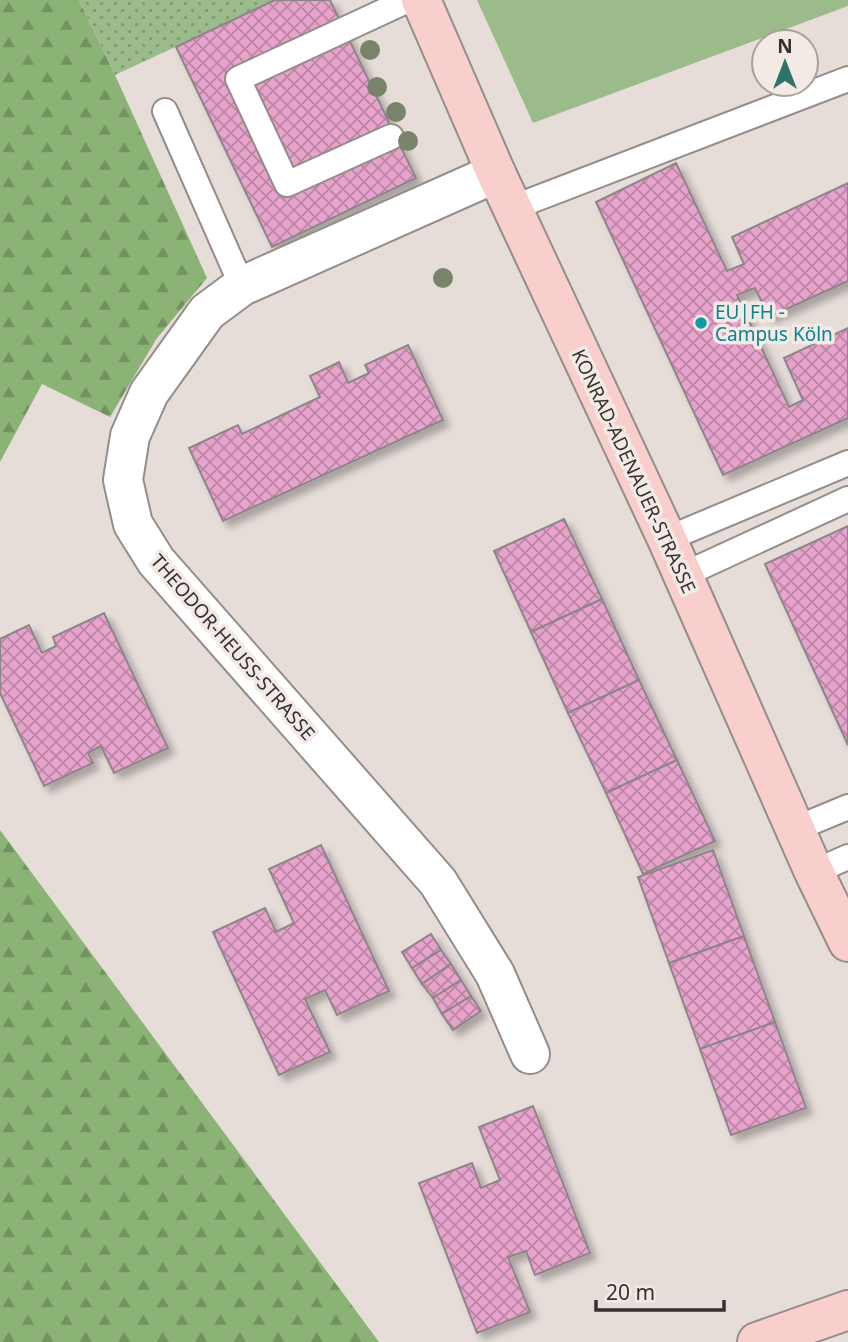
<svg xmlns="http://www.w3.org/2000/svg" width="848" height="1342" viewBox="0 0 848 1342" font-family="'Noto Sans',sans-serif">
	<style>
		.grass { fill: #9bbb8a }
		.forest { fill: url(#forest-firs) }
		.park { fill: url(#park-dots) }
		.building { fill: url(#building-cross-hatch); stroke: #8c8589; stroke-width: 2; filter: url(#shadow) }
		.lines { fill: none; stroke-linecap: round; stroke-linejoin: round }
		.lane-casing { stroke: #958d89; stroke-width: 28 }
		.street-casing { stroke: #958d89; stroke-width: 42 }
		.secondary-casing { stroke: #958d89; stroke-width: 42 }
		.lane { stroke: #fff; stroke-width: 24 }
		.street { stroke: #fff; stroke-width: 38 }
		.secondary { stroke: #f9cfce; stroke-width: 38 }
		.tree { fill: #798369 }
		.culture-dot { fill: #0f9aa8; stroke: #f3eae6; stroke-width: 2.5 }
		.labels { text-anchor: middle; stroke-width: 7; stroke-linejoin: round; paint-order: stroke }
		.culture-label { font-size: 19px; fill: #0d838f; stroke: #f3eae6; text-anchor: start }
		.street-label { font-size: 19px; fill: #353130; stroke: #f3eae6 }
	</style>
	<defs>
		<pattern id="forest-firs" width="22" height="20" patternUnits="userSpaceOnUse" patternTransform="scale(1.75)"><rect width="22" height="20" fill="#8bb375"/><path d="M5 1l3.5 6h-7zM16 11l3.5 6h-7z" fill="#729260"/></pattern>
		<pattern id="park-dots" width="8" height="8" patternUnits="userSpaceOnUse" patternTransform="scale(1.75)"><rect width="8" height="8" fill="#9bbb8a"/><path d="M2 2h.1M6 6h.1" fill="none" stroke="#7f9971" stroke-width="1.8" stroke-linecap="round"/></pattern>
		<pattern id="building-cross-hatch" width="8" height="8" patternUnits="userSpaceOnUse" patternTransform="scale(1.75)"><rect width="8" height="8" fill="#e7a3cb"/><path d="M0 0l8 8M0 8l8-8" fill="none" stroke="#bc85a5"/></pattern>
		<filter id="shadow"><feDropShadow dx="6" dy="6" stdDeviation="3.5" flood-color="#0004"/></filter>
	</defs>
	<rect width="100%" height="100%" fill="#e6ddd9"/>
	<polygon class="grass" points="477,0 848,0 848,6 533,123"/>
	<g class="forest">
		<polygon points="0,0 79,0 115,75 207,278 157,338 110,417 42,384 0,462"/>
		<polygon points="0,830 379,1342 0,1342"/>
	</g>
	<polygon class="park" points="79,0 276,0 115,75"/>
	<g class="building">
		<polygon points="275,0 330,0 416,178 272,247 176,47"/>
		<polygon points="676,163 727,271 744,264 732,237 848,183 848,281 769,317 755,288 737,295 789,407 803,400 784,358 848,328 848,418 723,475 596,202"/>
		<polygon points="408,345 443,420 223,521 189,448 238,425 242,434 320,397 310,376 339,362 348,383 369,373 365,365"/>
		<polygon points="564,519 602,599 531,632 494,551"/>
		<polygon points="848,526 848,745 765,564"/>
		<polygon points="602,599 639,680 568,713 531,632"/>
		<polygon points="104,613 168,748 114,773 101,746 88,753 93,763 44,786 0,693 0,639 29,625 42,653 56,646 53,637"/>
		<polygon points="639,680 677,760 606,793 568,713"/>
		<polygon points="677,760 715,841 643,874 606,793"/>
		<polygon points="321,845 389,991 337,1015 325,990 305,999 330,1052 279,1075 213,932 265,908 276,932 294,923 269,869"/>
		<polygon points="713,850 744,936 669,963 638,877"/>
		<polygon points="431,934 441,950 412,968 402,952"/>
		<polygon points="744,936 775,1022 700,1049 669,963"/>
		<polygon points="441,950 451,964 422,984 412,968"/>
		<polygon points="451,964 461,980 433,998 422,984"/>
		<polygon points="461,980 471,996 442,1014 433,998"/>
		<polygon points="471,996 481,1011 453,1030 442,1014"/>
		<polygon points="775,1022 806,1108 731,1135 700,1049"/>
		<polygon points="533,1106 590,1253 535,1275 526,1251 508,1257 530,1312 477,1333 419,1183 472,1163 481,1188 500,1180 479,1127"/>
	</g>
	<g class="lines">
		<defs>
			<g id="lane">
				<polyline points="165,111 242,286"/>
				<polyline points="391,137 287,184 238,79 408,0"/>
				<polyline points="512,208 848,79"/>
				<polyline points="667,539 848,463"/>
				<polyline points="683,575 848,499"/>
				<polyline points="795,829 848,807"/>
				<polyline points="814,872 848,857"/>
			</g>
			<polyline id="street" points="496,173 242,286 207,312 149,393 130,436 123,480 133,524 156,561 438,882 495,974 530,1054"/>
			<g id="secondary">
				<polyline points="421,0 496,173 667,539 814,872 848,942"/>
				<polyline points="757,1342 848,1310"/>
			</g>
		</defs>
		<use href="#lane" class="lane-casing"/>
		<use href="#street" class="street-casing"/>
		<use href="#secondary" class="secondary-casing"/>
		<use href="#lane" class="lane"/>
		<use href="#street" class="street"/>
		<use href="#secondary" class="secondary"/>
	</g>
	<g class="tree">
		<circle cx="370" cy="50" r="10"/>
		<circle cx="377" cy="87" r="10"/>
		<circle cx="396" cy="112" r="10"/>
		<circle cx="408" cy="141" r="10"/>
		<circle cx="443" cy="278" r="10"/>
	</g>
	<circle class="culture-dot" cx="701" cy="323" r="7"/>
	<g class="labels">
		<g class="culture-label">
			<text x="715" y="319">EU|FH -<tspan x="715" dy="22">Campus Köln</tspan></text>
		</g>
		<g class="street-label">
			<text transform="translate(634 471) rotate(65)" y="7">KONRAD-ADENAUER-STRASSE</text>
			<text transform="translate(233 647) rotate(49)" y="7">THEODOR-HEUSS-STRASSE</text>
		</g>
	</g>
	<g transform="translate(785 63)"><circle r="33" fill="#f3eae6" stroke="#a7a09d" stroke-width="2"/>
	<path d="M0-5L12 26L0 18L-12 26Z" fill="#2d7369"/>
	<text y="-10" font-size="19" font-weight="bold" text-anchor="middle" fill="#353130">N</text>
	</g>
	<path d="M596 1300v10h128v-10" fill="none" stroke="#353130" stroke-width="3.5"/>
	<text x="606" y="1300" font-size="21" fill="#353130" stroke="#f3eae6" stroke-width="5" paint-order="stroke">20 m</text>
</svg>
